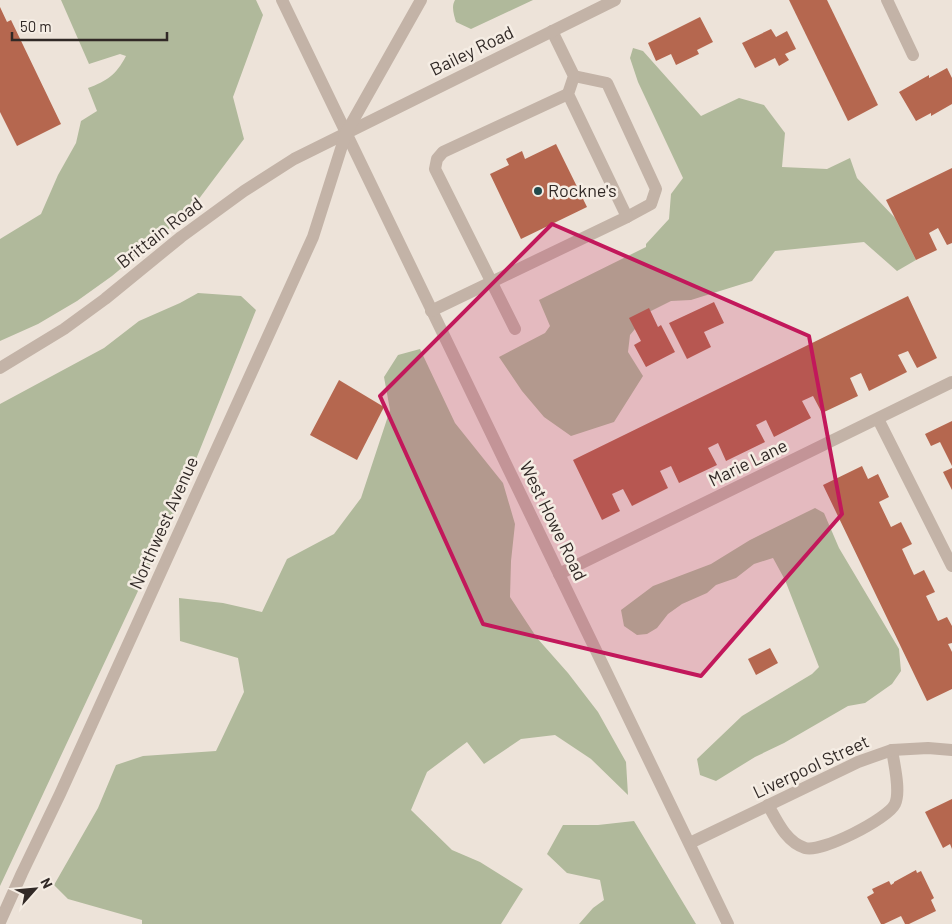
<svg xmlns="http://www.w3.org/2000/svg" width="952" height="924" viewBox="0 0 952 924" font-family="Barlow,sans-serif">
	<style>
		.green { fill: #b0b99b }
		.building { fill: #b5674f }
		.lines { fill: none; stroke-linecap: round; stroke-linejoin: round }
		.minor { stroke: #c3b3a7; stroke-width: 12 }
		.marked { fill: #c2185b; fill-opacity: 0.2; stroke: #c2185b; stroke-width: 4; stroke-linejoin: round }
		.poi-dot { fill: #224a4c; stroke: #f5ede4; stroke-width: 2 }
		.labels { text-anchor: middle; stroke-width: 5; stroke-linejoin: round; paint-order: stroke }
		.street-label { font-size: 18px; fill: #312926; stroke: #f5ede4 }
		.poi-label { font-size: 18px; fill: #312926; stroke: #f5ede4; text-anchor: start }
	</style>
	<rect width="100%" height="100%" fill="#ede3d9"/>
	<g class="green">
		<path d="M61 0H256L263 15 233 97 244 139 189 212 112 276 77 301 38 324 0 341V239L41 214 58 175 76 143 81 121 97 111 88 88C107 81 116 75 126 56L120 54 89 64Z"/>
		<path d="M455 0H533L471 29 456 22C454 15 451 7 455 0Z"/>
		<polygon points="633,48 643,51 701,116 739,98 764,105 785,133 782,167 827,169 850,158 857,178 895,218 916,260 897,271 864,242 775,251 752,281 691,300 671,301 649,312 630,335 628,352 643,376 614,422 571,436 544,417 522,391 499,357 545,333 550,326 539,300 646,247 646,244 669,219 671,194 683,178 638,82 630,58"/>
		<polygon points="198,293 241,296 256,310 174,514 0,886 0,404 104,348 139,321 180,303"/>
		<polygon points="420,349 455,423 503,483 515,524 511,561 510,597 537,638 568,673 598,712 626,762 628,795 591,759 555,735 521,739 484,764 467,742 427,772 411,810 452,850 480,862 523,889 501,924 142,924 142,920 68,899 54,885 98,808 116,765 143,756 216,751 244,692 238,658 180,641 179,598 223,603 262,612 287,559 334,534 361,498 390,410 384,377 398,355"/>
		<polygon points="815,508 824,513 839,548 899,649 901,671 892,684 865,703 848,706 784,743 755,757 716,781 700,775 697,759 742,716 812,674 819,667 785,580 773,558 754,564 736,578 716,585 707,593 682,604 668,614 657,628 647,634 637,635 624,626 621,610 653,586 711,564 750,540"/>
		<polygon points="634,821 696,924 579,924 593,908 604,900 600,880 567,873 547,854 563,825 598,825"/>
	</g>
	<g class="building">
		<polygon points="789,0 827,0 878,105 848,121"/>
		<polygon points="0,7 7,22 11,20 61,124 17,146 0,112"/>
		<polygon points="700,17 713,42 697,50 699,54 676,65 671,54 656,61 648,43"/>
		<polygon points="771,29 776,37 787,31 796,49 785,54 789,60 779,66 775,58 755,68 742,43"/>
		<polygon points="947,68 952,78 952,104 931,116 931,113 916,121 899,92 929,75 929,78"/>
		<polygon points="556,144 587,207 521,239 490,174 509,165 506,159 522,151 525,159"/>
		<polygon points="952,168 952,243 947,245 938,228 929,233 937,250 916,260 886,200"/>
		<polygon points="908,296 937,358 917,368 908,351 898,355 907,372 869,391 861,373 850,378 858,396 822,413 813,396 802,401 811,418 774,437 766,420 756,425 765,442 726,461 718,443 708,448 717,465 679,483 671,466 660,471 668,488 632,506 623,489 612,494 620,511 602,520 573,460"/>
		<polygon points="714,302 724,323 704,332 711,347 687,359 669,323"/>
		<polygon points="649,308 658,327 661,325 675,352 646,367 634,345 641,341 629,318"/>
		<polygon points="339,380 384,407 357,460 310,435"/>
		<polygon points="952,421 952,466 940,442 931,446 925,434"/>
		<polygon points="862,466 868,479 878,474 889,497 879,502 891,527 901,522 912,544 902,549 914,575 924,570 935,592 926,596 938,621 947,617 952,626 952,643 948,644 952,652 952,689 927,701 823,485"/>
		<polygon points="952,468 952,490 943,472"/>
		<polygon points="770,648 778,663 756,675 748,659"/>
		<polygon points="952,799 952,849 950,844 943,848 925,812"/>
		<polygon points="916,870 917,873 921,871 934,898 931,900 936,911 909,924 905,924 901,916 884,924 881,924 867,897 874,893 872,889 889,881 891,885 894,883 894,882"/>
	</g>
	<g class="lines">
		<g class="minor">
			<polyline points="282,0 728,924"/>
			<polyline points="887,0 913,55"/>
			<polyline points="574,76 607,83 656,189 651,204 627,217"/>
			<polyline points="431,311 627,217 568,94 574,76 552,31"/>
			<polyline points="515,329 435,169 437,159 443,152 568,94"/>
			<polyline points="0,368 64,329 105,299 181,237 244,191 294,159 615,0"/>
			<polyline points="878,419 952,566"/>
			<polyline points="559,574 952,382"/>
			<path d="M768 805C777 821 786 842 805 848 821 853 888 819 895 804 901 791 894 764 892 750"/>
			<polyline points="690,843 858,762 892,750 928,748 952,750"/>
			<polyline points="0,922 22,873 60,794 313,237 346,133 421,0"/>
		</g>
	</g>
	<path class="marked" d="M552 224 809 336 842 514 701 676 483 624 380 396Z"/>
	<circle class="poi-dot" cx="538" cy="191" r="5"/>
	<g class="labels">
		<g class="street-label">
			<text transform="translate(472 51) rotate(-26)" y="6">Bailey Road</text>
			<text transform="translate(160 233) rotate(-38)" y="6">Brittain Road</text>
			<text transform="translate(748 463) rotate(-26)" y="6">Marie Lane</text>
			<text transform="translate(553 521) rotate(64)" y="6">West Howe Road</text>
			<text transform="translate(164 523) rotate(-66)" y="6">Northwest Avenue</text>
			<text transform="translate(811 767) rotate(-25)" y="6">Liverpool Street</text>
		</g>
		<g class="poi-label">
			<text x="548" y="197">Rockne's</text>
		</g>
	</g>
	<g transform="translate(35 889) rotate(63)" stroke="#f5ede4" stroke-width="4" paint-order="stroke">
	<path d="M0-4L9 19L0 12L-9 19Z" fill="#312926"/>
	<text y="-8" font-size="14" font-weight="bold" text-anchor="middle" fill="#312926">N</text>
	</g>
	<path d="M12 32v8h155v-8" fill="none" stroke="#312926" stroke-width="2.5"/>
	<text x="20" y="32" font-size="15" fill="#312926" stroke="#f5ede4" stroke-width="4" paint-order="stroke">50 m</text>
</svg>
